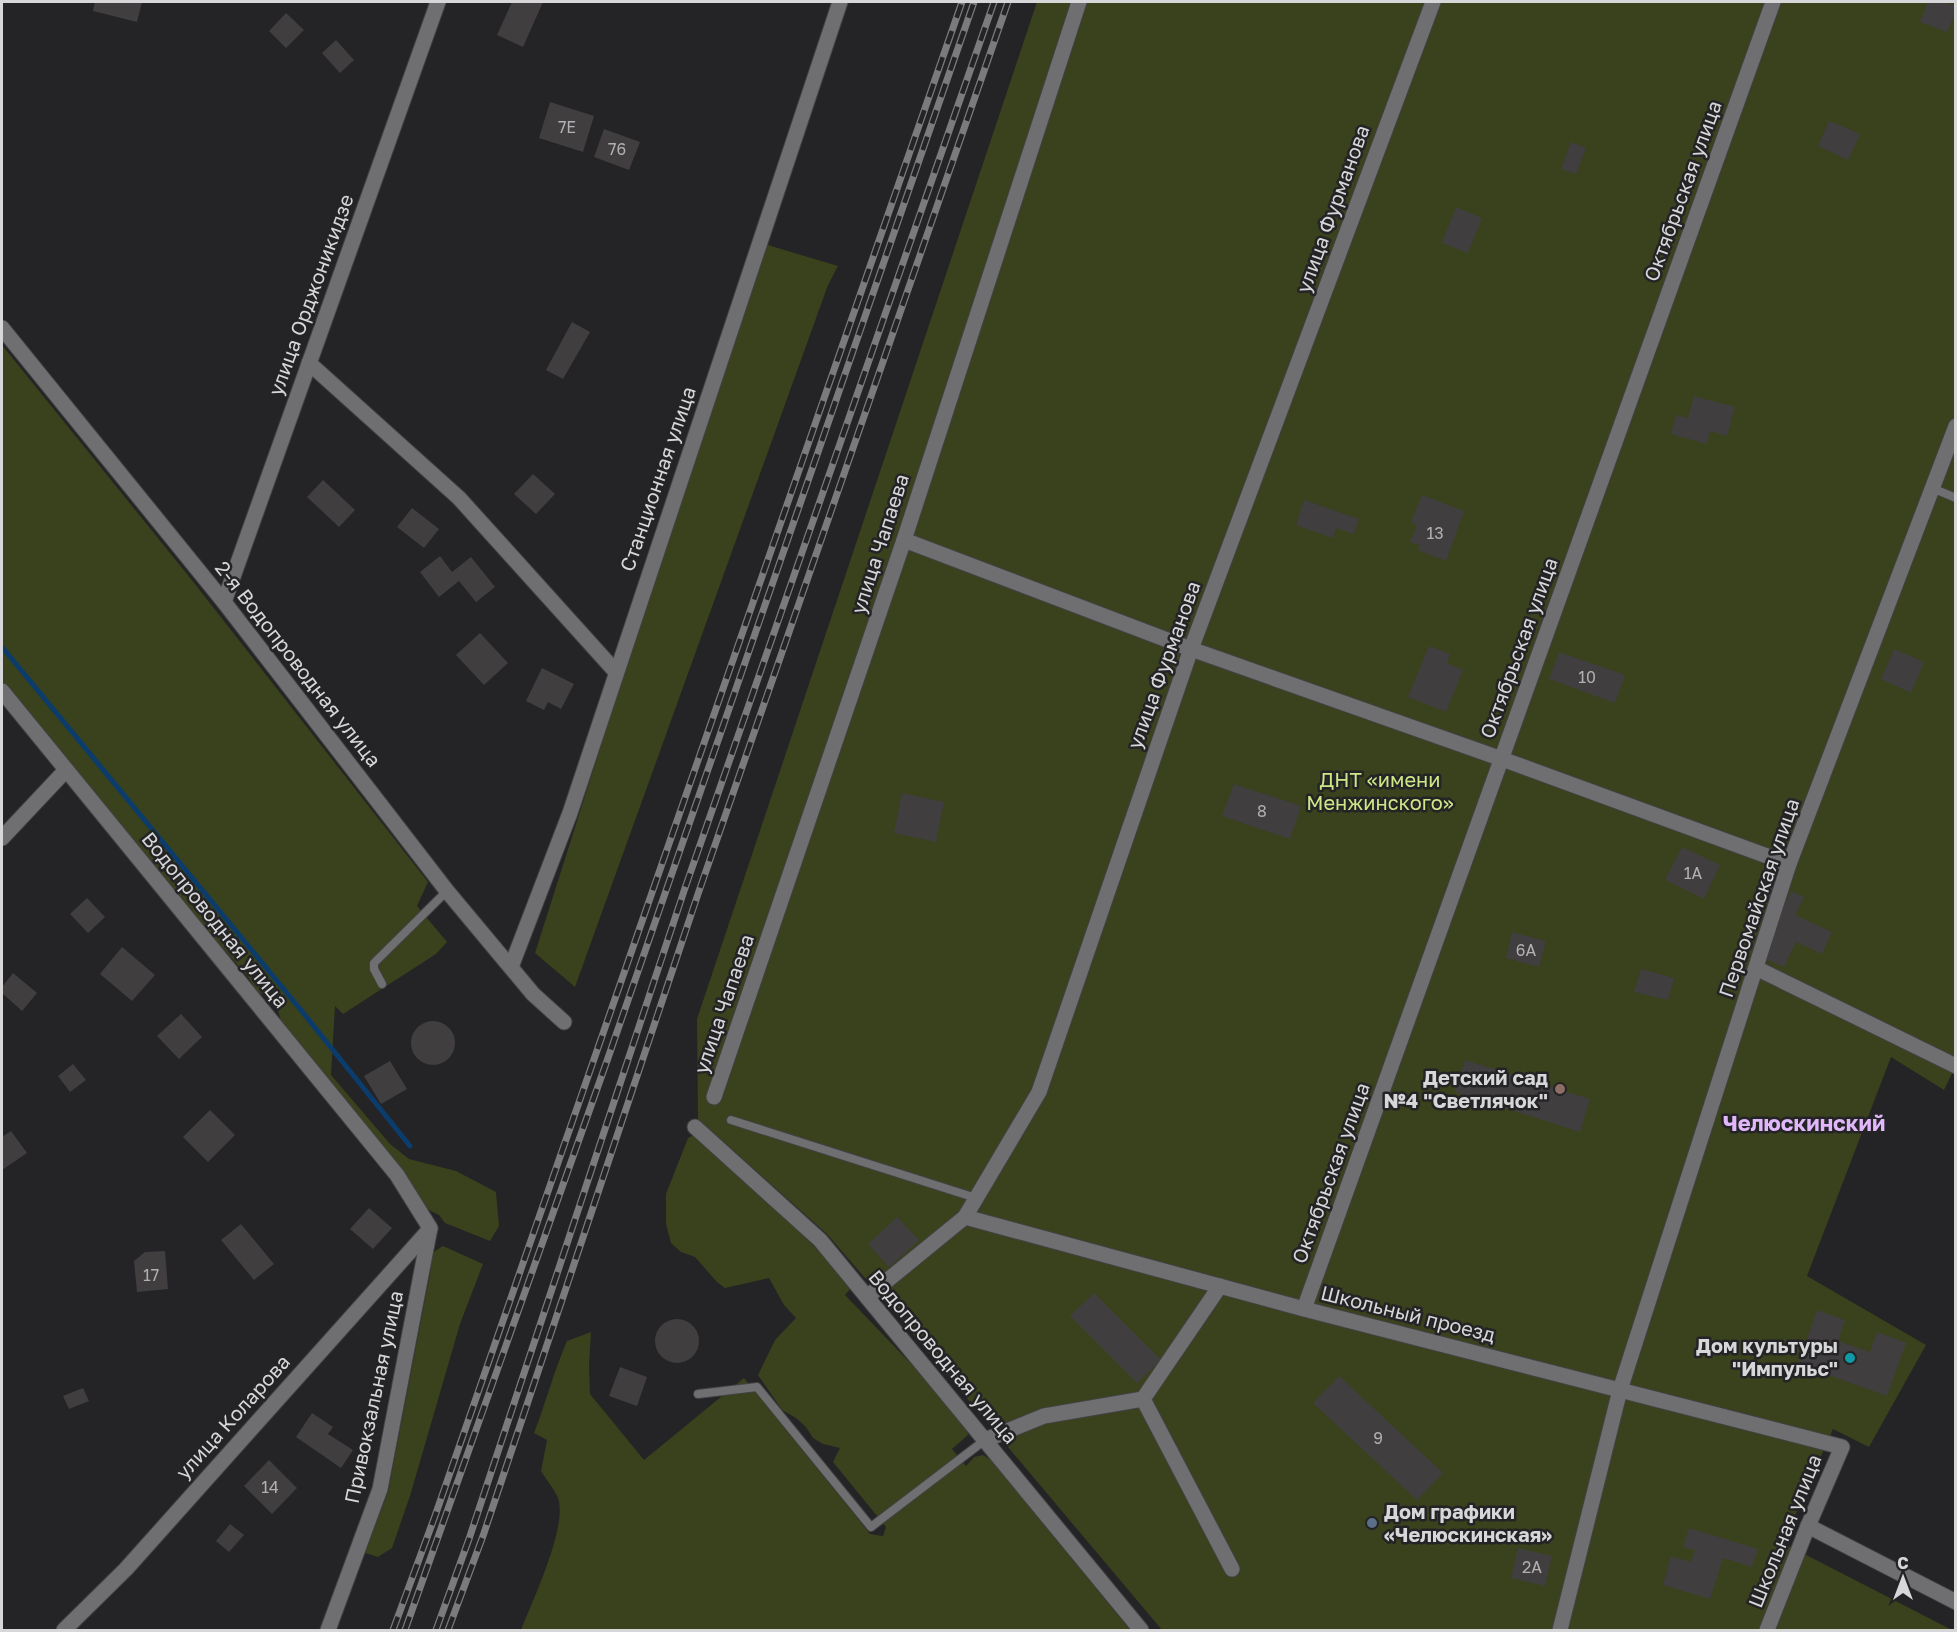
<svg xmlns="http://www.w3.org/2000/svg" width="1957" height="1632" viewBox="0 0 1957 1632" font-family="'Golos Text',sans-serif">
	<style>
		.green { fill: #39421c }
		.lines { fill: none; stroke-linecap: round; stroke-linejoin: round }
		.stream { stroke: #0c3c6b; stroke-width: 5 }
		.building { fill: #413e40 }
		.service-casing { stroke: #424143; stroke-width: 10 }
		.minor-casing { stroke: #424143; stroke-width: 17 }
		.service { stroke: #6f6e71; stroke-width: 8 }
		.minor { stroke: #6f6e71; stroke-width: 15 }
		.rail-casing { stroke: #7b7a7d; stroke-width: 7 }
		.rail { stroke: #242326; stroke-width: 4.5; stroke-dasharray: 14; stroke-linecap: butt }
		.education-dot { fill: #8d6e63; stroke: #242326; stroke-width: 2 }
		.culture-dot { fill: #0f9aa8; stroke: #242326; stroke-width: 2 }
		.service-dot { fill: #5c6f8a; stroke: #242326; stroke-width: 2 }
		.labels { text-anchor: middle; stroke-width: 5; stroke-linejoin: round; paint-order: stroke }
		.number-label { font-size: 16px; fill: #b2b0b2 }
		.street-label { font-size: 20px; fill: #d7d6d8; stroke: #242326 }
		.park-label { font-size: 20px; fill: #cee786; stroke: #242326 }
		.poi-label { font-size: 20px; font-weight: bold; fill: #d7d6d8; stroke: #242326; text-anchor: end }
		.quarter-label { font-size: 22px; font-weight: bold; fill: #e0b7f9; stroke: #242326 }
	</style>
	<rect width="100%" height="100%" fill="#242326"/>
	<g class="green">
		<polygon points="1037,2 1955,2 1955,1067 1944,1090 1891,1057 1807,1276 1926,1345 1869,1447 1833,1429 1783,1543 1952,1630 1162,1630 896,1314 827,1234 698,1119 697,1019"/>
		<polygon points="761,243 838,266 828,285 575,987 535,953"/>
		<path d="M2 345 191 579 428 882 417 906 447 942 436 954 343 1014 335 1006 331 1075 390 1144 409 1159 456 1171 496 1192 499 1226 490 1241 445 1223 439 1215 429 1210 422 1203 281 1022C278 1008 274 995 258 993L248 977 171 888 86 782 2 682Z"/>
		<path d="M694 1135C749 1184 803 1232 852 1287L845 1295 916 1369 967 1428 968 1435 952 1449 966 1466 974 1457 983 1455 991 1460 1130 1630H521C532 1602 568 1526 558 1498 554 1489 546 1479 541 1471L547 1440 534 1433C546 1402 554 1371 567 1341L591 1332 589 1366 590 1394 644 1460 744 1378 870 1534 883 1536 886 1527 833 1462 840 1448 823 1444 813 1438 806 1427 796 1418 782 1410 758 1375 775 1340 796 1318 784 1305 769 1278 725 1288 717 1282 695 1257 681 1252 671 1243 666 1224V1194L688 1138Z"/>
		<polygon points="443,1246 483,1264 460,1324 410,1496 392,1548 378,1557 365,1553 388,1492 430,1274 432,1253"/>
	</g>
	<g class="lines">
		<polyline class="stream" points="2,647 296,1004 410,1146"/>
	</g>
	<g class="building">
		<polygon points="95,2 142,2 137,22 93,11"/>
		<polygon points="512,2 543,2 523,47 497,35"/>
		<polygon points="1928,2 1944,2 1956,6 1956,11 1947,32 1920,22"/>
		<polygon points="286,13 304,30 286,48 269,31"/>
		<polygon points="336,40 354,60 340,73 322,53"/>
		<polygon points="550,102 594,116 583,152 539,138"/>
		<polygon points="1829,121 1860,134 1848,160 1818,146"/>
		<polygon points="604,129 640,142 629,170 594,157"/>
		<polygon points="1571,142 1586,148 1576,174 1561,169"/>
		<polygon points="1456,207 1482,218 1468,253 1442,243"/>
		<polygon points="572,322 590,332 563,379 546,370"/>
		<polygon points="1694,396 1735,407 1727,436 1710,431 1707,444 1671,434 1676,415 1688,418"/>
		<polygon points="533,474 555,494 536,514 514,494"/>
		<polygon points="323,480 355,510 339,527 307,497"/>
		<polygon points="1422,495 1464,511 1446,561 1418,550 1420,545 1410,542 1417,525 1411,522"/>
		<polygon points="1304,500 1359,519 1354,534 1336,528 1333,538 1296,525"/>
		<polygon points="412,508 439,529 424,548 397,527"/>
		<polygon points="440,556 452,572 471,557 495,587 476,602 459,581 439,597 420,572"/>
		<polygon points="480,633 508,663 484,685 456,655"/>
		<polygon points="1429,646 1450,654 1447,663 1463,670 1446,712 1408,697"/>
		<polygon points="1894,649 1924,662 1911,693 1881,679"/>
		<polygon points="1559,652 1625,675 1615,703 1549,679"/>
		<polygon points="542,668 574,684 561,709 548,702 544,710 526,701"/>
		<polygon points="1234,784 1301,806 1290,839 1222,816"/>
		<polygon points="902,793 944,802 936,842 894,833"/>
		<polygon points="1682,847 1720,865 1704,899 1665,880"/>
		<polygon points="1791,891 1804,897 1795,915 1832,932 1822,954 1796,942 1784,967 1761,957"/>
		<polygon points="87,898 105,917 88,933 70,914"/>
		<polygon points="1512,932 1546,941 1539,967 1506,958"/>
		<polygon points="122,947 155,975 132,1001 100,974"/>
		<polygon points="1641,969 1674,978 1668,1000 1634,992"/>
		<polygon points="13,973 37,993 22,1011 2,993 2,987"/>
		<polygon points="181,1014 202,1037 179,1059 157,1036"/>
		<circle cx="433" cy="1043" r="22"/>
		<polygon points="1465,1060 1590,1099 1580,1132 1455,1092"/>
		<polygon points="390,1061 407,1089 381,1104 364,1076"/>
		<polygon points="73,1064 86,1080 70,1092 58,1076"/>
		<polygon points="210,1110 235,1135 208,1162 183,1137"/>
		<polygon points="11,1131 27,1153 2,1170 2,1137"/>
		<polygon points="369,1208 392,1228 373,1249 350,1229"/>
		<polygon points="897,1217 919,1240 889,1267 868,1244"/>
		<polygon points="241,1224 274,1264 254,1280 221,1240"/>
		<polygon points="165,1251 168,1289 137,1292 134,1261 145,1252"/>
		<polygon points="1094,1293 1161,1360 1137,1383 1070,1316"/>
		<polygon points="1817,1310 1845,1320 1838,1341 1870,1352 1877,1332 1906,1343 1887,1396 1798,1364"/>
		<circle cx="677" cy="1341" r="22"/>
		<polygon points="620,1367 647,1377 637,1406 609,1396"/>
		<polygon points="1339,1376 1443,1473 1417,1500 1313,1403"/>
		<polygon points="83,1388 89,1401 69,1409 63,1396"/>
		<polygon points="312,1413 333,1427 328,1434 353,1450 341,1468 296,1437"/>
		<polygon points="269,1460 297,1488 272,1514 244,1486"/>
		<polygon points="230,1524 244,1535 229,1552 216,1541"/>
		<polygon points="1689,1528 1758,1549 1752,1567 1723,1558 1710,1599 1663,1585 1671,1556 1691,1562 1695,1550 1683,1547"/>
		<polygon points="1518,1548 1552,1556 1545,1586 1511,1578"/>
	</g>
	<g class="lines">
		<defs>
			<g id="service">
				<polyline points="1932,488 1956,498"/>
				<polyline points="382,984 374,969 374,963 447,891"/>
				<polyline points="731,1120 976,1198"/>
				<polyline points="698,1394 757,1387 871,1527 985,1440"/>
			</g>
			<g id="minor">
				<polyline points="2,328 224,602 447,891 533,994 564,1022"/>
				<polyline points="309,363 459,498 616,672"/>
				<polyline points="904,540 1191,649 1502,759 1789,864"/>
				<polyline points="224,602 438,2"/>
				<polyline points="2,691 397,1175 430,1228 380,1489 328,1630"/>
				<polyline points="2,838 66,770"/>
				<polyline points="511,967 570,813 840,2"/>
				<polyline points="1756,968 1956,1066"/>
				<polyline points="714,1097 904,540 1079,2"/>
				<polyline points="695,1127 820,1240 1141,1630"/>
				<polyline points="965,1217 1304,1309 1842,1447 1808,1526 1767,1630"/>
				<polyline points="1220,1286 1143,1399 1232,1569"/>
				<polyline points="867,1297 965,1217 1039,1092 1191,649 1433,2"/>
				<polyline points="1304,1309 1773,2"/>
				<polyline points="985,1440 1044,1416 1143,1399"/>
				<polyline points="1808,1526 1956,1602"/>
				<polyline points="64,1630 126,1569 430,1229"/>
				<polyline points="1560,1630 1620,1390 1789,864 1956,426"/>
			</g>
		</defs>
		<use href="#service" class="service-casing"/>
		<use href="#minor" class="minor-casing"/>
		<use href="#service" class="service"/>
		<use href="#minor" class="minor"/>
		<defs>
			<g id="rail">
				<polyline points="393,1630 435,1516 962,2"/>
				<polyline points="405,1630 608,1058 974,2"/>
				<polyline points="436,1630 469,1539 685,888 994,2"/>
				<polyline points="448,1630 483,1536 698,894 1008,2"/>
			</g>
		</defs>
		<use href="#rail" class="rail-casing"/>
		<use href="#rail" class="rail"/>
	</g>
	<circle class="education-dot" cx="1560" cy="1089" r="6"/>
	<circle class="culture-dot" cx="1850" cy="1358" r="6"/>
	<circle class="service-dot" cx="1372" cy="1523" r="6"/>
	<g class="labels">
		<g class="number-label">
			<text x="567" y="133">7Е</text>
			<text x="617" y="155">76</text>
			<text x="1435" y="539">13</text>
			<text x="1587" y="683">10</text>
			<text x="1262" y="817">8</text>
			<text x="1693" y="879">1А</text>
			<text x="1526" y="956">6А</text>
			<text x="151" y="1281">17</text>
			<text x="1378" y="1444">9</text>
			<text x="270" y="1493">14</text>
			<text x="1532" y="1573">2А</text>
		</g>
		<g class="street-label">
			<text transform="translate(1683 191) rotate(-70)" y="7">Октябрьская улица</text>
			<text transform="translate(1333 209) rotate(-70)" y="7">улица Фурманова</text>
			<text transform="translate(311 295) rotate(-70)" y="7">улица Орджоникидзе</text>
			<text transform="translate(658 479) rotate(-71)" y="7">Станционная улица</text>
			<text transform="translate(880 544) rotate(-72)" y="7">улица Чапаева</text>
			<text transform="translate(1519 648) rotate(-70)" y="7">Октябрьская улица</text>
			<text transform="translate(298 664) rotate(52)" y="7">2-я Водопроводная улица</text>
			<text transform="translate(1164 665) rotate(-70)" y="7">улица Фурманова</text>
			<text transform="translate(1759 898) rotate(-71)" y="7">Первомайская улица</text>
			<text transform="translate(215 920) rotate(51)" y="7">Водопроводная улица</text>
			<text transform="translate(724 1004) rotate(-71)" y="7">улица Чапаева</text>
			<text transform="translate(1331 1173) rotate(-70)" y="7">Октябрьская улица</text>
			<text transform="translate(1408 1314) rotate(14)" y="7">Школьный проезд</text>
			<text transform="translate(943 1357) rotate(50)" y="7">Водопроводная улица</text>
			<text transform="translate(374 1397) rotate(-78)" y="7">Привокзальная улица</text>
			<text transform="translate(233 1417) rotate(-48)" y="7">улица Коларова</text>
			<text transform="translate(1785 1531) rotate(-68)" y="7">Школьная улица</text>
		</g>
		<g class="park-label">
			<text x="1380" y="787">ДНТ «имени<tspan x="1380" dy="23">Менжинского»</tspan></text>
		</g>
		<g class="poi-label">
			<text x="1548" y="1085">Детский сад<tspan x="1548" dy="23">№4 "Светлячок"</tspan></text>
			<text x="1838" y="1353">Дом культуры<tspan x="1838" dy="23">"Импульс"</tspan></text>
			<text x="1384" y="1519" text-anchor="start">Дом графики<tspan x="1384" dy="23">«Челюскинская»</tspan></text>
		</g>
		<g class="quarter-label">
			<text x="1804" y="1131">Челюскинский</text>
		</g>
	</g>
	<rect width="1957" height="1632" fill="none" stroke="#d7d6d8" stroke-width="6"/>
	<g transform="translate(1903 1578)" stroke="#242326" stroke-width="4.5" paint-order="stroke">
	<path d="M0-4.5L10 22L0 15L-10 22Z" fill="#d7d6d8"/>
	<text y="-9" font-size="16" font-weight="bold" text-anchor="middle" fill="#d7d6d8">С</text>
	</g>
</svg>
